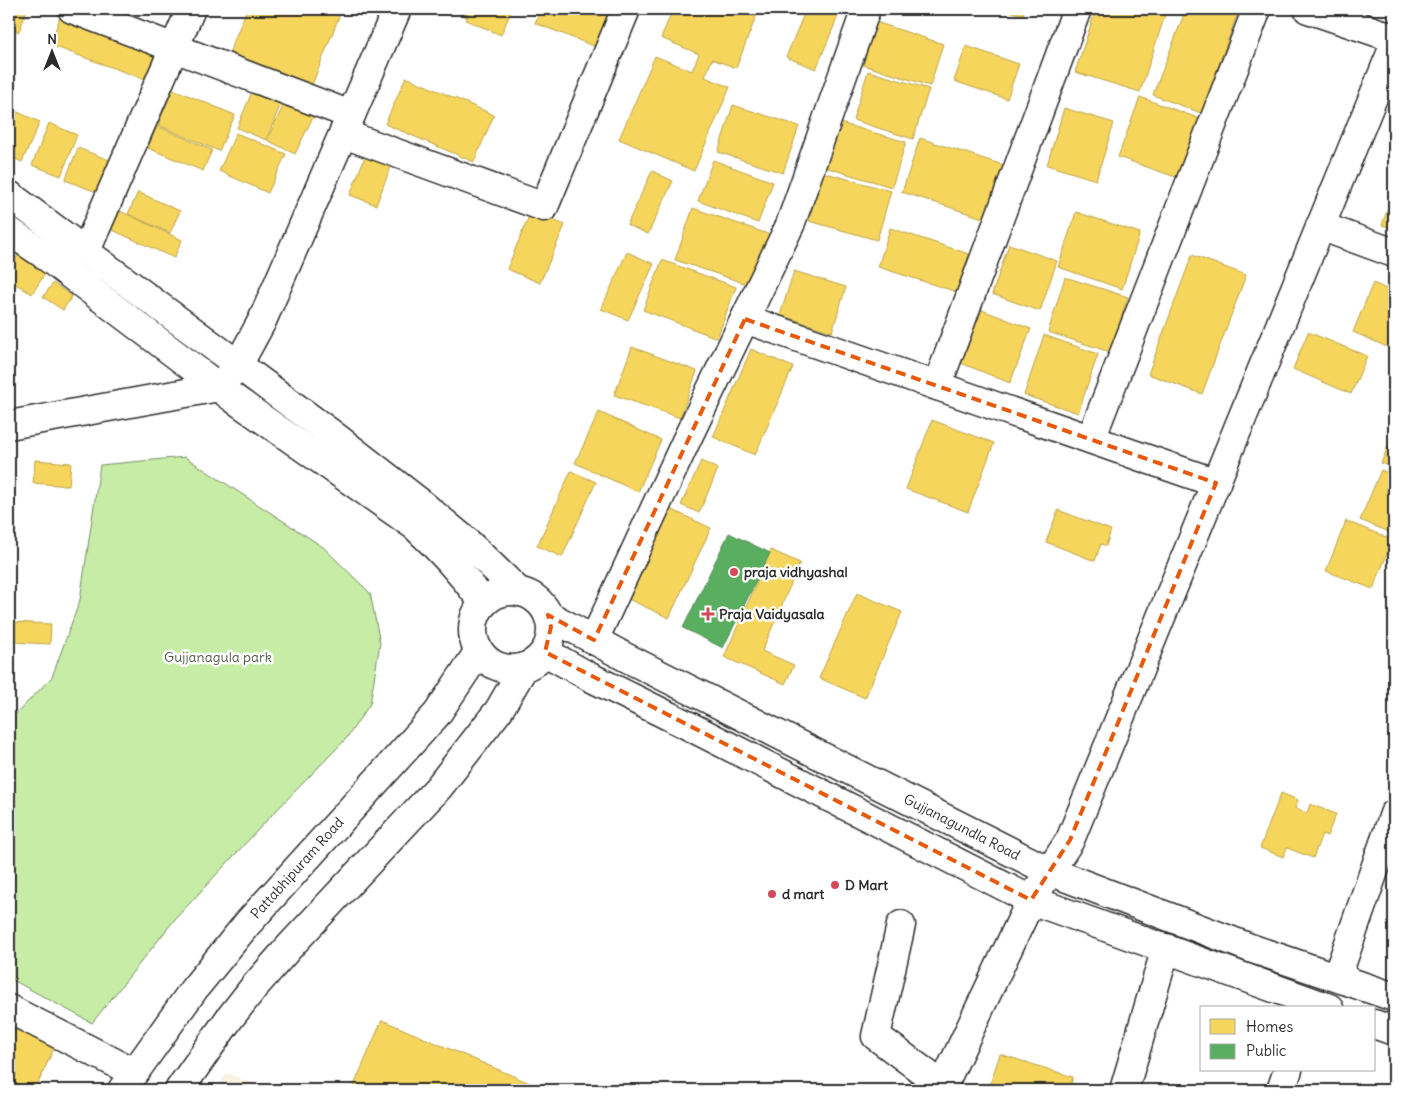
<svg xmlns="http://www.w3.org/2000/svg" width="1403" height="1099" viewBox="0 0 1403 1099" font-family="Delius,sans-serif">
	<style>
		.built { fill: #faf1e3 }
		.green { fill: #c7eca6; stroke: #798c68 }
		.homes { fill: #f6d55c; stroke: #b9a24d }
		.public { fill: #5aae61; stroke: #4c8751 }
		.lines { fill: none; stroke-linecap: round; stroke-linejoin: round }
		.minor-casing { stroke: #2b2b2b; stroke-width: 31 }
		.major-casing { stroke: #2b2b2b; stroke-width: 31 }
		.minor { stroke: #fff; stroke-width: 28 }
		.major { stroke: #fff; stroke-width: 28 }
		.marked { fill: none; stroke: #e8590c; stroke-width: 4; stroke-dasharray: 10 6; stroke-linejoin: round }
		.poi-dot { fill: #d1495b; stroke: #fff; stroke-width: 2 }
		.labels { text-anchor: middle; stroke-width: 5; stroke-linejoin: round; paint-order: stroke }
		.poi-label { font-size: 14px; font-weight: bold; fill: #2b2b2b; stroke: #fff; text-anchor: start }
		.park-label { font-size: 14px; fill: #525b4a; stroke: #fff }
		.street-label { font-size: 14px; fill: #2b2b2b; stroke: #fff }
	</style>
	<rect width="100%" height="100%" fill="#fff"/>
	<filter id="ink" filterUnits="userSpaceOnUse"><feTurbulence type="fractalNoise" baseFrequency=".02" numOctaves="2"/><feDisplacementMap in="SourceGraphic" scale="10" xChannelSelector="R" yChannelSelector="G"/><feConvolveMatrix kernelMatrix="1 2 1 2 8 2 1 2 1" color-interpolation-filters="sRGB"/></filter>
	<g filter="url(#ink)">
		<polygon class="built" points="227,1073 269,1090 216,1090"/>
		<polygon class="green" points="185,457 323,547 370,593 380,643 370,704 346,739 270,817 176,918 92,1023 9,978 9,721 52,677 80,600 100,465"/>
		<g class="homes">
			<polygon points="9,9 27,9 19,32 9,28"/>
			<polygon points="247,9 342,9 310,90 227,58"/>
			<polygon points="448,9 470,9 467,17"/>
			<polygon points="471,9 512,9 501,35 466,20"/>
			<polygon points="541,9 611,9 596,47 535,23"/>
			<polygon points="673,9 759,9 736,68 712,59 705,77 730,87 694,171 619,139 655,56 692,71 699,54 661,38"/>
			<polygon points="806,9 826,9 839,14 816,69 786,57"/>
			<polygon points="1002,9 1025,9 1023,15"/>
			<polygon points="1096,9 1167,9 1140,92 1075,72"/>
			<polygon points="1186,9 1239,10 1201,113 1153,95"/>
			<polygon points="62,12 161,48 149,81 50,45"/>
			<polygon points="876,22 943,44 930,86 863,65"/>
			<polygon points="966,46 1019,64 1007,99 954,81"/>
			<polygon points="868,71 929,89 913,139 853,120"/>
			<polygon points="406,77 494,115 474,162 385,124"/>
			<polygon points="256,82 285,94 266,140 237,128"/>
			<polygon points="173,89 235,115 219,151 158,125"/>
			<polygon points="1140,97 1206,121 1184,180 1118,157"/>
			<polygon points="285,102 314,115 295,154 267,140"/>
			<polygon points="733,105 799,126 783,173 718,152"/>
			<polygon points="1064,108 1114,123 1096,180 1047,165"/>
			<polygon points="11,109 40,122 22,162 9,156 9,114"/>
			<polygon points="837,122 906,142 892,187 824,167"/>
			<polygon points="49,123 77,135 61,176 32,165"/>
			<polygon points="157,126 212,150 203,171 148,148"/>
			<polygon points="236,133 286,154 268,193 219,171"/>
			<polygon points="920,138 1006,166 989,220 902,192"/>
			<polygon points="78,148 112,161 99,193 65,180"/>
			<polygon points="367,151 393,161 376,205 350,195"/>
			<polygon points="713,160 773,182 758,223 698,201"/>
			<polygon points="652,171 673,181 648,234 627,225"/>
			<polygon points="822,172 891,191 877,240 809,221"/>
			<polygon points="1394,190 1394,229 1382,225"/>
			<polygon points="138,192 180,211 170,233 128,214"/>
			<polygon points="693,208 771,235 753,286 675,260"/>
			<polygon points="116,209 182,240 174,258 108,228"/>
			<polygon points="531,211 565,225 540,283 507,269"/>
			<polygon points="1076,212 1140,233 1122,289 1058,267"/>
			<polygon points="890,228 969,254 957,292 878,267"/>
			<polygon points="1009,244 1057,261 1040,311 992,294"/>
			<polygon points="627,252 654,264 628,320 601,309"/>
			<polygon points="18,255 46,272 32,294 9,280 9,270"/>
			<polygon points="1192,255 1246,275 1202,394 1148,374"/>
			<polygon points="662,260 736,287 717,338 643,310"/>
			<polygon points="794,271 846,287 832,332 780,315"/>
			<polygon points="1065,277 1128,297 1110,352 1048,332"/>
			<polygon points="53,283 72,296 63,310 43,297"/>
			<polygon points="1373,283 1394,292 1394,350 1353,332"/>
			<polygon points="977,308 1031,329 1010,383 956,361"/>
			<polygon points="1308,332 1367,356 1351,394 1293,369"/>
			<polygon points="1044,335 1098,354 1078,413 1024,395"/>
			<polygon points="632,347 697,371 680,418 614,395"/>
			<polygon points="751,349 793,367 755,455 713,437"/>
			<polygon points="599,412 661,440 638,492 575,463"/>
			<polygon points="932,420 994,443 968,512 906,489"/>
			<polygon points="1394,432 1394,468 1381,463"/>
			<polygon points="35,460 71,463 69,486 33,483"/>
			<polygon points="701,461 718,469 699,513 681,505"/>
			<polygon points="1381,470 1394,475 1394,534 1360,520"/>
			<polygon points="571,471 596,482 562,557 537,546"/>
			<polygon points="668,508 711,528 669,618 626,598"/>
			<polygon points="1058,510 1111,530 1106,546 1101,544 1095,561 1046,542"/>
			<polygon points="1346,521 1393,540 1373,589 1326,571"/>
			<polygon points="771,550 800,563 762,651 794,665 785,684 724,657"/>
			<polygon points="857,593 902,612 865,698 819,678"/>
			<polygon points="12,622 51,624 50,644 10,642"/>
			<polygon points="1281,793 1298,800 1295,808 1307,813 1310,804 1336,814 1327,836 1322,834 1313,858 1287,848 1283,857 1260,848"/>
			<polygon points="382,1020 546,1090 352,1090"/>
			<polygon points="9,1026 55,1046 35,1090 9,1090"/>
			<polygon points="1000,1054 1073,1077 1069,1090 988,1090"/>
		</g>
		<polygon class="public" points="729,533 770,553 723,648 683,628"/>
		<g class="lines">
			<defs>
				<g id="minor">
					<polyline points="72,9 351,115"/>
					<polyline points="1308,9 1394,38"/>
					<polyline points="344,134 544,207 626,9"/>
					<polyline points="1320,226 1394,253"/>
					<polyline points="86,251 191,9"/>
					<polyline points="745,319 1216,483"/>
					<polyline points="937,386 1077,9"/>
					<polyline points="9,425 219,387 238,365 262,321 397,9"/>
					<polyline points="1091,439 1257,9"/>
					<polyline points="594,640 686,441 790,225 866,9"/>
					<polyline points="901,925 876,1036 943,1086"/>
					<polyline points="1337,977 1394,814"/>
					<polyline points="9,1009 133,1072"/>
					<polyline points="122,1090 194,989 247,924 437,714 479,651"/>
					<polyline points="179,1090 229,1019 254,987 291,945 439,787 499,710 524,667"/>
					<polyline points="941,1090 1031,900"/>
					<polyline points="1124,1090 1166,948"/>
					<polyline points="1281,1090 1288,1070"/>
				</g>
				<g id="major">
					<polyline points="9,195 337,438 418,501 467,542 519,592"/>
					<path d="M9 231 43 254 233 398 415 526C441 550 463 575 484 603"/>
					<circle cx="512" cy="630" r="39"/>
					<polyline points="548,615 627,658 1049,871 1253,949 1394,997"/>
					<polyline points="545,652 590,677 687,725 1031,900 1329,1008"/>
					<polyline points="1031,900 1070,840 1394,46"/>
					<polyline points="1374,1024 1394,1031"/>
				</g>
			</defs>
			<use href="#minor" class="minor-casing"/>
			<use href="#major" class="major-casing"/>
			<use href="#minor" class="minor"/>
			<use href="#major" class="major"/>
		</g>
	</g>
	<path class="marked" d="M745 319 1216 483 1070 840 1031 900 545 652 551 627 548 615 594 640Z"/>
	<g class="poi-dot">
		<circle cx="734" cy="572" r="5"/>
		<path d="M705.5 606.5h5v5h5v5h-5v5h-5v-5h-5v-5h5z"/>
		<circle cx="835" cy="885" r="5"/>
		<circle cx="772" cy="894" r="5"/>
	</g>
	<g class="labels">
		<g class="poi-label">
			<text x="744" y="577">praja vidhyashal</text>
			<text x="719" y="619">Praja Vaidyasala</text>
			<text x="845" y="890">D Mart</text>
			<text x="782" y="899">d mart</text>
		</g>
		<g class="park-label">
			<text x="218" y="662">Gujjanagula park</text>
		</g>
		<g class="street-label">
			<text transform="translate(962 827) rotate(27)" y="5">Gujjanagundla Road</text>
			<text transform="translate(297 868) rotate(-48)" y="5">Pattabhipuram Road</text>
		</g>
	</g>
	<rect width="1403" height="1099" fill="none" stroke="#fff" stroke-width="30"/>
	<rect x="15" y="15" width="1373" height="1069" fill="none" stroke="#2b2b2b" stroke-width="2" filter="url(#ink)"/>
	<rect x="1200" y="1006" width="175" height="65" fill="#ffffff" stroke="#aaaaaa"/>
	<rect x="1210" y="1019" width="25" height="15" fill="#f6d55c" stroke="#aaaaaa"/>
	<text x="1246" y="1032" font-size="15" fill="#2b2b2b">Homes</text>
	<rect x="1210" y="1044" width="25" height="15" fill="#5aae61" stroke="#aaaaaa"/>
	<text x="1246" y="1056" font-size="15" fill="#2b2b2b">Public</text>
	<g transform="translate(52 52)" stroke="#ffffff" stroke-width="4" paint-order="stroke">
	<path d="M0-4L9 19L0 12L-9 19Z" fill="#2b2b2b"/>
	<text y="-8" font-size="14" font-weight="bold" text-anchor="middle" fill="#2b2b2b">N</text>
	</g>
</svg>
